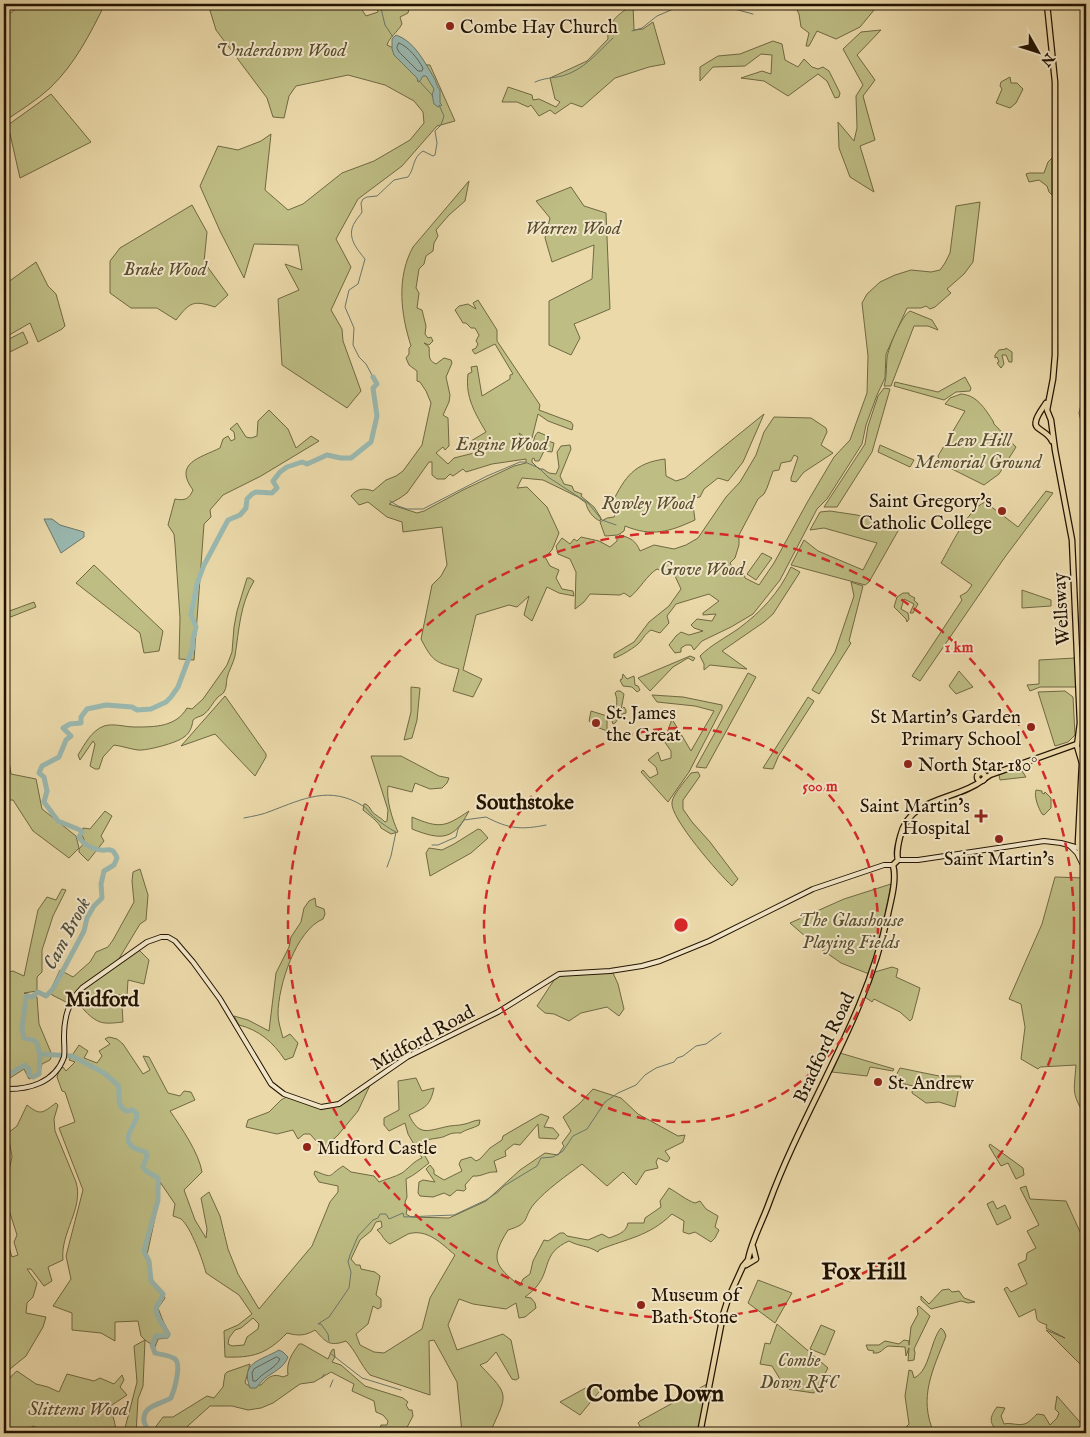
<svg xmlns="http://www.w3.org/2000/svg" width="1090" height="1437" viewBox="0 0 1090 1437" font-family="'IM FELL English',serif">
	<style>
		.green { fill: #bebd84; stroke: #706842; fill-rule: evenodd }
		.water { fill: #9ab9b1; stroke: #6a776b }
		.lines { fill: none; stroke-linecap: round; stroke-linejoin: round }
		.shore { stroke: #5e6659; stroke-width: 1 }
		.stream { stroke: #6a776b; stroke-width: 1 }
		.river { stroke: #9ab9b1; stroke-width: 5 }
		.secondary-casing { stroke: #221301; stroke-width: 6 }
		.primary-casing { stroke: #221301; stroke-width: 7 }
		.secondary { stroke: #f2e6c8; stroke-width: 4 }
		.primary { stroke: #ebd9aa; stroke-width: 4.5 }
		.ring { fill: none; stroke: #d62828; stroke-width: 2.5; stroke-dasharray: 9 6 }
		.poi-dot { fill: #8f2418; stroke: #f2e6c8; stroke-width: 2 }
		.labels { text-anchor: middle; stroke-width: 4; stroke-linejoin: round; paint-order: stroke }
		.poi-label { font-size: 19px; fill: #221301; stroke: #f2e6c8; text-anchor: start }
		.park-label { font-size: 19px; font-style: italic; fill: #594e2f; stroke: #f2e6c8 }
		.street-label { font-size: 19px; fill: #221301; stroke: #f2e6c8 }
		.water-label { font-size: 20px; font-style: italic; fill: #4c4d3f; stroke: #f2e6c8 }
		.quarter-label { font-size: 21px; font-weight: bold; fill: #221301; stroke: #f2e6c8 }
		.district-label { font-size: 24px; font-weight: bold; fill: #221301; stroke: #f2e6c8 }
		.centre { fill: #d62828; stroke: #f2e6c8; stroke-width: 2.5 }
		.ring-label { font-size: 15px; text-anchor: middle; font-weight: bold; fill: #d62828; stroke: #f2e6c8; stroke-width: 4; stroke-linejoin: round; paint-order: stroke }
	</style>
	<rect width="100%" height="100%" fill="#ebd9aa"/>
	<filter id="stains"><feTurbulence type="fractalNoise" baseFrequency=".004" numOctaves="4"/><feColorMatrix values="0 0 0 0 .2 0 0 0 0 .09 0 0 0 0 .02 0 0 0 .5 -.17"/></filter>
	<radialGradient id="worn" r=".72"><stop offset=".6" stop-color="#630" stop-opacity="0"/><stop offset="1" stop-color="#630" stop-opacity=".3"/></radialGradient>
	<g class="green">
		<path d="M22 4H105C90 34 75 64 50 88 37 100 21 110 6 120L4 112V18Z"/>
		<path d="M208 4H270L276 8 281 6 300 7 304 4H324C328 8 333 9 339 8L342 4H358L366 16 378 12 377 4H401V5L409 9 408 13 400 17 402 24C397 33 390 36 387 45L402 52 405 64 430 65 455 121 437 126 402 166 358 199 336 239 351 267 331 310 342 329 343 341 361 391 347 408 282 365 278 299 299 290 285 264 302 270 298 245 254 244 244 278 220 231 200 186 218 146 238 150 261 141 271 134 265 190 288 210 303 204 342 173 374 161 410 140 424 123 423 112 414 101 385 85 348 75 296 86 289 96 284 118 273 117 267 98 216 30Z"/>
		<polygon points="794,4 879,4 860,27 836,39 817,31 809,46 806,46 809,33 801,27 799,14"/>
		<path d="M633 5 634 30 643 29 653 22 665 64 649 67 615 78 582 107 571 103 555 114 550 110 539 116 531 105 528 107 517 102H502L508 87 532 95 533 100 539 99 556 107 560 102 555 99 550 78 587 61 608 39C606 22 621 12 633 5Z"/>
		<polygon points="881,30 857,55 875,80 863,96 875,140 860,146 874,192 850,177 839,148 838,122 854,141 857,128 856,96 863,85 843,49 861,32"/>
		<polygon points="773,41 782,44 785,60 798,67 804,59 812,67 818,69 823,67 829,71 840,93 839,97 835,98 827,81 818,74 788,96 764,81 741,78 762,71 771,74 772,55 761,54 745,66 713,67 700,81 700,67 718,56 740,54"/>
		<polygon points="1010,77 1011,83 1017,83 1023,89 1016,103 1010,108 996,103 1002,89 1000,86 1001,82"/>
		<polygon points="51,94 91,142 20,178 8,125"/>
		<polygon points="1052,158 1052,195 1049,192 1047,186 1039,180 1029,182 1026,174 1029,173 1044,173 1048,162"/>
		<path d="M469 181 465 201 449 215 436 230 438 236 434 243 433 251 426 256 424 264 419 269 416 288 419 293 417 308 422 310 426 326 425 334 428 338 431 337 433 341 429 345 424 343 429 347C430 355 427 360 436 364L444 358 451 360 452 363 446 377 450 395 449 402 443 415 448 418 449 446 445 450 443 447 436 453 448 464 454 458 474 453 470 445 471 441 486 432C475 413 465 397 468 374L472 372 471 367 477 366 482 396 510 379V375L513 374 495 344 475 354 472 350 476 348 478 344 476 341 479 335 475 328H471L466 323H463L455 310 459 306 468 304 476 309 473 303 478 300 497 330V341L540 405 539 410 571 422 573 425 572 430 548 421 538 414 532 438 529 440 519 433 528 450H531C536 444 531 439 538 432L545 435 548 441 554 443 552 452 544 451 539 461H535L534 458 532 459V462L539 469H543L549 473 556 474 559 467 557 452 561 446 570 445 571 449 560 476 564 484 572 486 574 491 582 494 581 496 594 507 601 518 600 521C593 518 587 510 586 503L578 497 543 480 522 478 517 488 527 487 547 507 559 533 552 550 545 557 550 566 559 570 556 578 562 589 573 591 574 596 559 593 547 587 532 621 524 615 529 596 517 607 509 605 476 615 463 670 482 679 473 697 453 691 459 669C435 662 433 662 421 639L432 585 441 576 447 565 442 527 403 532 402 522 387 517 368 502 359 505 351 496C357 488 365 488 373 491L386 480 396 476 403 471 422 445 431 403 426 391 420 382 417 381V371L409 365 406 358 409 354V348L411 346C401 315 396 278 413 247ZM526 459V463L514 466 463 490 424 511 417 513 389 504 400 498 407 493 429 462H432V475L437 479H445L450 474 453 476 463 469 466 472 492 464Z"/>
		<polygon points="571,187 584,206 606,213 610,309 574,324 580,338 571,355 549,345 549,301 592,279 594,245 552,262 545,238 550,218 536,201"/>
		<path d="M980 202 973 262 964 274 947 289 951 293 935 307 930 309 926 306 921 308H907L886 354 885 378 877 395 866 425 862 444 827 499 817 509 780 580 753 614 731 627 702 641 694 650 691 645H686L681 648V652L675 653 669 645 676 636 681 632 689 635 703 631 694 628 691 625 697 619 712 621 716 614 703 615V613L719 601 709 594 676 604 667 616 669 623 660 633 651 630C645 634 644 637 640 642 636 647 619 657 614 658V654L634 642 649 622 669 606 681 589 675 576 657 569C647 575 640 589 630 597L624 593 620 595 590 594 584 602 575 609 576 572 570 559 558 554 556 546 562 538 570 544 574 539 577 541 581 537 599 541 610 547 617 541V538L620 535C631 538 636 541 640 551L654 545 674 549 686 545 698 538 726 497 740 482 756 455 764 432 774 417 811 418 826 428 827 432 821 445 833 453 804 472 796 482 791 481V478L798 457 794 455 791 461 781 463 779 470 773 471 767 488 764 494 758 499 739 535V545L735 558 730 563 734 570 744 572 745 578 759 585 774 563 808 501 834 457 850 440 867 393 868 356 862 303 867 294 880 282 895 275 911 270 931 272 940 270 945 263 950 253 956 206Z"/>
		<path d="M192 205 207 232 204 262 228 295 215 307C193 300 190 302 176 320L157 308H131L110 293V261L120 248Z"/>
		<polygon points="36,262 48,286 56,294 65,326 62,329 38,342 30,323 4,338 4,285"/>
		<path d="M910 311 932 320 938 330 928 326H914L891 386H884C887 376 886 368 887 358 888 348 902 315 910 311Z"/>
		<polygon points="23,332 28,343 10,352 5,341"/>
		<polygon points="1006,348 1012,352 1012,362 1009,362 1006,355 1002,355 1004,364 1001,368 997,363 999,362 997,357 995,358 995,355 999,350 1006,349"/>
		<polygon points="965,377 971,388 970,391 956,392 944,400 894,386 895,382 938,392"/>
		<polygon points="1086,384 1086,431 1083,430 1079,413"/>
		<polygon points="884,388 890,389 872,452 837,507 824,507 865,444 868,426 878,396"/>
		<path d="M961 394C977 395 985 409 993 421L994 424 1016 447 999 474 984 485 940 463 938 456 965 411 945 404 950 398Z"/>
		<path d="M269 410 288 429 296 448 311 436 319 441 261 476 223 495 210 510 211 517 204 524 194 660 179 659 180 618 175 544 174 534 168 525 175 499C185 501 189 499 193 490 173 463 200 458 220 448L223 439 228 436 231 441 235 439 234 432 230 429 237 423 246 437 251 438 257 436 258 421Z"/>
		<path d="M764 414 743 462 728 481 718 478 704 489 700 497 692 498 695 520C669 532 652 537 625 526L624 531 618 535 605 536 600 522 607 518 614 517 617 509 612 503C625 477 634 463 665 459L666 476 676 481 685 478Z"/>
		<polygon points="880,445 914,460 910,467 878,452"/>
		<path d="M1046 491 1053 493 1005 557 920 681 912 676 962 600 960 596 967 592 972 585 941 563C951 546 967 510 985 502L1018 527Z"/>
		<polygon points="830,511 857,515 889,524 897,523 898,531 869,582 865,585 791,565 804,540 818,551 863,570 877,543 824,528 810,530 820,512"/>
		<polygon points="762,553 772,558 756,580 747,574"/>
		<polygon points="94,565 163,631 159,651 144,653 140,633 76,583"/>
		<path d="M791 567 800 572 773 614 764 622 722 651 747 669 710 665 704 670V664L700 656C711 645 725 638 738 629 761 612 779 593 791 567Z"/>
		<path d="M247 578H250L254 581C240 604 239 630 235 656 233 664 229 670 227 678 226 683 227 687 224 692 222 695 220 695 218 697 212 703 210 710 203 715 199 717 196 717 193 720 192 727 190 733 184 737 177 743 146 751 138 750 130 749 122 746 114 745L103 757 99 769H95L90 766 95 744 93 741 80 760 78 755C85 744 91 731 104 726 114 723 124 727 135 727 155 727 176 727 187 708L192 709 203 699 227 665 232 652 234 627 237 611Z"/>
		<polygon points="851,582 863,586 849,641 851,643 819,694 812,690 835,652 854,596"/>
		<polygon points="1022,590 1051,600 1051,606 1022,608"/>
		<polygon points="903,593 909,593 909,595 915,598 914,600 918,604 913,613 910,613 914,604 904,599 901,609 908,613 909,619 907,622 906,619 894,607 897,597"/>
		<polygon points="34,602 36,607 8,618 4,622 4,613"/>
		<polygon points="690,656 695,658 693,661 688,658 673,667 650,691 638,678"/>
		<polygon points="1075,658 1076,687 1040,687 1030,691 1027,685 1039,684 1039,660"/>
		<polygon points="959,671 973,687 956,694 949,686"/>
		<polygon points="748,673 756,677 706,768 696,767"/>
		<polygon points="623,674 627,679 634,676 635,685 638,686 640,690 637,692 632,687 623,686 620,680 622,679"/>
		<polygon points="411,687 420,688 417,720 412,738 404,740 411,712"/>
		<path d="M617 691H620L624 694 621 710 624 707 626 710V713L622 714 615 723 613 724 611 718C616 710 619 702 615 693Z"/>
		<polygon points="1065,691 1073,697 1075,735 1068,742 1055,746 1038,692"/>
		<polygon points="652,695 683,697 722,705 722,708 689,772 668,802 641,772 643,770 650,778 658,774 656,767 648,760 658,752 661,761 671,758 671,751 664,741 672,719 691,751 714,711 695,706 657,702"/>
		<polygon points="225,696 266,754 266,757 255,776 215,734 181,746"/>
		<polygon points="808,697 814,701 778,757 773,769 763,768"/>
		<polygon points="591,711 607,716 607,731 594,726 589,721"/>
		<polygon points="4,728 11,774 36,779 42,809 76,836 79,848 69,858 33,831 13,800 4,800"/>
		<path d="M371 756H401L439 776 449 778 447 783 442 788 430 789 415 783 412 792 388 786C386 799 392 819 398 832L391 834 381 828C380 823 368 814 363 810L364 804H366C371 807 371 813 376 815 380 818 381 818 385 822L387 821 388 810Z"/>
		<polygon points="1016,768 1020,768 1026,777 1000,780 999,775"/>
		<path d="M698 772 700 776 683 800V809L692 822 710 842 738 879 732 886C720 875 669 817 672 802 673 794 686 780 691 773Z"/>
		<path d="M1036 790 1042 791V793L1044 794 1045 792 1051 798V808L1044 815 1042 814C1038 807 1034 797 1036 790Z"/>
		<polygon points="105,811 112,816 101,836 104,841 88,861 79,852 79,849 85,842 82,835 83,828 90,829"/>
		<path d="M469 811C454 840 442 841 412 829V817C440 829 445 827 469 811Z"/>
		<polygon points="478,829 481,830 488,838 471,853 430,876 426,853 429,848 442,850 454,844"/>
		<polygon points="140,869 148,895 146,920 140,924 117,962 83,986 76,992 68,1003 52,995 50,991 60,970 73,977 90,962 96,952 108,947 113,940 134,902 132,881 133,872"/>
		<path d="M1055 877 1085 878 1086 882V1117C1071 1093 1074 1092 1076 1065L1040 1067 1038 1069 1021 1059 1025 1027 1021 1004 1009 999 1042 924Z"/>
		<polygon points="891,884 880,941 869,974 841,963 814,944 790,923 844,899"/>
		<path d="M62 889 66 890 53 916 42 950V972L37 977V991L24 993 37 997 39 1024 52 1055 50 1060 42 1064C40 1073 38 1076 29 1079L24 1069 10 1078 4 1076V973L13 971 24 976 38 910 47 897 56 900Z"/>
		<path d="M315 898 316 906 324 909 325 914 323 919C296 930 278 986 278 1014 278 1022 281 1030 283 1038L290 1034 298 1043 293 1057 285 1060C273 1042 259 1030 239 1025L234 1016 248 1020 269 1031 276 973 289 947 291 937 301 922 304 908 309 901Z"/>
		<path d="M139 950 149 960 144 984 128 980 127 996 115 994 116 1004 122 1006 123 1022C104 1024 99 1025 85 1011 81 1006 78 1003 75 997L82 990Z"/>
		<polygon points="892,967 898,969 896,977 920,988 912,1019 910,1021 900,1012 874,999 872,1002 865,997 875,972"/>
		<polygon points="613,973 618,984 624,1009 619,1016 607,1007 581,1013 569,1021 554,1014 545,1013 537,1006 556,977 570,974"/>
		<path d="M109 1037 117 1039 123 1044 143 1074 150 1070 143 1056 149 1057 168 1093 180 1096 184 1091 191 1092 195 1100 170 1111C181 1127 199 1153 202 1172L184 1190 195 1220 206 1238 207 1229 201 1198 209 1192 220 1216 228 1249 238 1274 259 1309 312 1246 330 1202 338 1192V1186L319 1182 314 1174 315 1171C335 1179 327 1176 343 1166L351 1172 374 1176 379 1182C386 1179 395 1177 402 1173 409 1168 414 1161 422 1158L408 1134 405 1123 389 1131 384 1125V1118L399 1110 398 1081 416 1078 422 1091 434 1088C430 1106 425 1108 409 1115 419 1136 427 1131 445 1127 451 1125 458 1126 465 1124 470 1123 474 1120 480 1120L479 1125C474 1128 464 1130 461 1133 447 1132 448 1137 438 1138 432 1139 428 1139 422 1142L426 1150 425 1156 429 1163C421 1169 415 1175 406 1179L407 1197 405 1202 407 1210 406 1214 411 1217 449 1218 486 1201 520 1170 545 1153 558 1155 564 1146 562 1143 571 1131 563 1117 579 1104 593 1089 621 1098 638 1114 678 1136 685 1135 683 1142 665 1151 670 1158 667 1162 658 1158 656 1162 658 1168 645 1171 636 1185 623 1172 607 1186 582 1164C566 1176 547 1189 534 1204 522 1219 531 1223 508 1230 490 1259 494 1265 520 1286L523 1279 530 1274 533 1261 544 1240 548 1241 560 1233H564L567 1236 588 1240 602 1234 609 1238C617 1235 626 1233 628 1223H644L645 1218 661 1207 660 1201 669 1188C678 1193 686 1200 695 1203L700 1201 706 1209 718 1216 715 1227 719 1230 715 1238 711 1242 695 1232 689 1234 683 1232 684 1221 672 1214C648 1237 628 1238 599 1250L598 1252C587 1245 580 1247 569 1241 542 1253 551 1269 537 1286 534 1290 529 1294 525 1297L531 1298 535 1303 536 1308 525 1317 519 1318 516 1303 506 1309 473 1304 459 1299 448 1325 457 1350 503 1334 511 1340 519 1378 516 1380 512 1379 496 1352 487 1362 480 1365C511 1397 507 1393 490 1433H462L457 1382 434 1340 429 1341 430 1395 370 1375C360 1364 356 1351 346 1341 329 1347 326 1342 315 1330 305 1336 298 1336 287 1333 267 1354 253 1358 225 1357L224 1331 238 1325 252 1314 239 1295 206 1273C203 1261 191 1227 181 1219 179 1218 176 1217 173 1216L175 1204 160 1182 159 1199 147 1255C152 1264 149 1269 152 1278 154 1285 163 1289 165 1298L158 1308 163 1321 170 1334 168 1338 158 1339 155 1347 145 1340 143 1386 138 1399 136 1433H126L125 1428 137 1382 134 1346 145 1340 141 1336 138 1321 115 1322V1341L101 1333 72 1330V1313L53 1306 71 1279 66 1256 83 1190 59 1128 75 1122 65 1092 62 1091 57 1077 59 1071 63 1067 66 1071 75 1062 69 1060 79 1045 88 1051 84 1058 97 1063 102 1056 99 1051 110 1044 105 1039ZM381 1221 382 1227 377 1230C383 1235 383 1240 390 1244 396 1241 402 1237 408 1234 427 1228 442 1244 455 1255L430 1298 422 1329 384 1353 374 1352 360 1345 356 1334 368 1324 373 1306 378 1309 381 1307V1299L376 1295 380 1276 375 1272 361 1269 360 1265H356L351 1259 360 1240 371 1231 376 1222ZM253 1318 259 1324 258 1329 247 1337 244 1345 232 1346 228 1344 229 1338 235 1330 241 1328Z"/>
		<polygon points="840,1053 894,1069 893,1071 870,1067 867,1076 832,1072"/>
		<polygon points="900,1068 939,1076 961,1076 955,1107 939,1102 926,1103 912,1093 913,1086 893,1081"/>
		<polygon points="371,1083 358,1111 338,1135 320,1152 318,1143 310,1134 304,1134 298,1139 293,1130 277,1134 246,1127 248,1120 269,1112 281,1100 288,1096 309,1102 315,1107 334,1104"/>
		<path d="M56 1103 58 1105 54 1119 55 1131 76 1182C84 1208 60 1233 63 1260L48 1267 52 1281 44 1286 31 1269H27L37 1283 33 1297 27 1303 26 1313 46 1317 43 1327 26 1356 10 1369 4 1381V1231L12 1257 18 1255 14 1242 17 1235 9 1210 4 1215V1211L9 1201V1170L12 1157 8 1133 17 1126 27 1105C41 1116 42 1113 56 1103Z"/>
		<path d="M541 1114 549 1117 544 1127 553 1128 559 1135 556 1139 539 1138 538 1124 520 1145 514 1144 505 1151 506 1156 494 1161 497 1172C487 1171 482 1177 473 1176L465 1185 466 1189 464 1191 457 1190 450 1196 444 1193 433 1197 420 1196 418 1193 419 1182 423 1180 435 1182 426 1169 430 1165 434 1170V1174L444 1180 462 1171 459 1164 461 1160 471 1157 476 1161 480 1159 490 1148 502 1140 503 1136Z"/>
		<polygon points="990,1144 1023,1168 1024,1175 1016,1179 1008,1163 1001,1166 989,1146"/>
		<path d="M1026 1186 1030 1199 1066 1201 1086 1245V1360L1081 1365 1046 1330 1065 1338 1046 1328 1047 1325C1034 1320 1038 1321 1035 1309L1019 1317 1004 1289 1007 1287 1011 1292 1027 1284 1018 1264 1026 1260 1027 1253 1036 1248 1027 1231 1039 1225 1020 1188Z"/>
		<polygon points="993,1201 997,1209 1005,1205 1011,1218 997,1225 987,1204"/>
		<polygon points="758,1280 792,1293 775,1323 748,1303"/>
		<polygon points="949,1289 952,1292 959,1291 964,1298 975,1302 968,1303 961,1301 931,1309 921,1300 921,1296 929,1304 942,1290"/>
		<path d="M919 1306 930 1316 914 1349 915 1353 914 1360 908 1361 909 1348 906 1356 905 1347 888 1346C882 1349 881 1354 873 1353L874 1351 868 1350 866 1345H879L885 1341 899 1344 904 1340 909 1341V1345L911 1327 918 1314 917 1308Z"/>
		<polygon points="777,1324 828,1368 814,1393 786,1389 772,1366 760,1364 765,1343 770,1344"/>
		<polygon points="821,1325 835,1331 825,1355 810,1349"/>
		<path d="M941 1328 944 1331 946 1336C933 1370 918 1397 934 1433H905L906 1427 909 1424 905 1396 909 1370 912 1371 914 1378C930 1371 930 1341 941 1328Z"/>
		<path d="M299 1344H302L328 1359 332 1350 334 1349 335 1357 332 1362 341 1365 365 1386 403 1398 408 1402 406 1405 409 1410H412L413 1416 404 1433H378L381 1425H387L388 1421 383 1415 376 1412 374 1401 352 1391 354 1384 331 1372 314 1382 300 1384 273 1403 261 1408 248 1410 232 1406H210L180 1433H151L163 1417H173L207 1396 214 1398 223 1387 225 1374 227 1372 250 1364 245 1383 249 1386 261 1385C268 1377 273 1373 283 1377L288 1375C286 1362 292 1354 299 1344Z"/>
		<path d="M17 1371 36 1384 48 1387 59 1392 67 1374 94 1381 100 1378 114 1384 122 1375 124 1380 120 1387 127 1395 103 1411 113 1416 117 1433H43L39 1428 32 1426V1433H12L6 1424H4C4 1406 0 1383 17 1371Z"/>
		<polygon points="598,1384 603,1387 580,1415 560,1402 591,1385"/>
		<polygon points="707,1384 698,1433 644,1433 638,1423 640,1421"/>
		<path d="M1057 1396 1086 1429V1433H999C989 1423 989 1418 997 1407L1005 1408 1001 1416 1004 1424C1012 1422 1019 1427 1027 1423 1030 1421 1034 1417 1037 1414L1044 1415 1050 1425 1057 1418 1059 1413 1055 1409Z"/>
	</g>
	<g class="water">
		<path d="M396 35C414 41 424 61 433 76 437 82 436 86 440 90V103L442 105 438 107 434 104 432 95 434 89 426 76H423L420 81 418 82 417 78 394 55 392 49V39Z"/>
		<polygon points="44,519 52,519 60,525 84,532 84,537 61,553"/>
		<path d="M279 1350 283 1352 288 1357C284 1368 273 1372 264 1379 261 1382 259 1385 256 1388H250C240 1362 260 1361 279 1350Z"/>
	</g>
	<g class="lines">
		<g class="shore">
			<path d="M399 43C409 47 418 59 423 68L422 71H418L399 52 397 48Z"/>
			<path d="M277 1357 280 1359C275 1369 263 1372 256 1381H253L252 1373 254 1369Z"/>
		</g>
		<g class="stream">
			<polyline points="380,4 385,25 393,37"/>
			<polyline points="632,31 642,28 657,16 678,7 689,8 711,5 723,5 733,7 738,10 753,14"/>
			<polyline points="419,81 433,96"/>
			<path d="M535 82C544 78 553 78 562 76 584 70 597 53 613 38"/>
			<path d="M373 377 366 364 359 357 353 345 354 328 345 307 349 290 358 284 365 259C356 248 346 236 355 222 357 218 360 216 362 212L361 203 363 199 367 197 377 196 394 180 408 177C415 168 412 158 423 151L433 156 435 155 437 143 435 131 441 125 444 116 439 105"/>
			<polyline points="390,501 398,506 407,509 423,509 487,476 520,462 525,462 539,468 548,477 588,503 602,520 616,525"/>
			<path d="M244 818C253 816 262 815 271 811 303 799 330 785 363 806 367 808 368 811 371 814 378 821 388 828 396 832L391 856 387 867"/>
			<path d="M432 845H438L456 837 458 829 464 820 486 817C509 829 521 830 546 825"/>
			<polyline points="329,1341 328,1334 321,1324 318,1324 329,1317 349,1288 351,1272 348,1262 350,1255 358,1236 373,1220 378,1218 380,1214 386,1214 389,1219 403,1213 404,1217 454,1215 486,1200 498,1192 504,1186 537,1166 541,1158 553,1157 563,1151 573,1136 587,1129 605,1102 618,1093 636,1085 645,1075 656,1068 674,1062 677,1058 683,1056 696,1046 706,1044 721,1033"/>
			<polyline points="330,1353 362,1378 401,1390"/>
			<polyline points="322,1378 324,1374"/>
			<polyline points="330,1387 333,1380"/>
		</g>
		<g class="river">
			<path d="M40 1054 72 1056 104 1073 118 1085C121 1094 115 1105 126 1111L133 1110 137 1114C137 1126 119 1138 134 1148 138 1150 143 1151 146 1152L147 1156 143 1167 146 1171 158 1178V1200L144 1251 149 1261 151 1281 163 1294C162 1300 157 1303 156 1309 156 1320 165 1325 168 1335L166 1336H156L152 1345 155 1353C161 1355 170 1355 175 1359 182 1365 174 1391 171 1398 162 1404 142 1405 144 1421 145 1426 148 1428 148 1433"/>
			<path d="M4 1077 25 1065 29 1069V1074L31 1076 33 1077 39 1074 40 1054C37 1050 39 1044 35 1041 32 1039 27 1039 24 1038L22 1028 26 997 28 996 32 997 38 992 46 996 53 989 84 931 87 918 94 906 102 898 101 884 104 871 114 865 117 858C117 857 114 852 113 851 110 849 108 850 105 850 96 851 83 845 79 837L82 832 80 830 58 821 44 802 47 791 44 777 39 773 42 766 59 757 66 740 71 736 63 728 70 724 81 723V717L87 709 106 705 132 707 137 710 151 709 166 702 171 697 178 687 193 647V639L196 627 191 615 197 584 204 565 228 520 240 515 246 508 247 499 252 494 256 492 272 493 277 488 273 481 280 472 287 467 302 462 307 464 327 455 341 458H351L371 442 377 416 373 388 377 384 373 377"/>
		</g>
		<defs>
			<g id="secondary">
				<polyline points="1070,846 1077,853 1082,863"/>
				<polyline points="898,860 918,860 1044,841 1061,843 1079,848"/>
				<path d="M4 1089C28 1090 55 1083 64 1057 65 1051 64 1044 64 1037 64 1018 68 1002 82 988L147 942 161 937H168L175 941 193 962 220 999 271 1084 284 1094 321 1107 339 1104 407 1057 498 1012 559 974 610 971 642 966 660 961 709 941 813 889 884 865H893"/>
			</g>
			<g id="primary">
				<polyline points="1047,4 1055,82 1055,355 1053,379 1047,410 1051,420 1055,450 1072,540 1080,723 1077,746 1082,763 1078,843 1086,875"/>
				<path d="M1046 403C1043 408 1037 415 1036 421 1033 430 1047 430 1052 441"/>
				<polyline points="1081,727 1086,743"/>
				<polyline points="1082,762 1086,748"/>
				<circle cx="981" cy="777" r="4"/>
				<polyline points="984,779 990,775 1077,744"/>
				<polyline points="1081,838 1083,855 1086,866"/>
				<polyline points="746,1265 756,1259 753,1247"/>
				<path d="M700 1433 723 1315 728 1299 743 1266 748 1260C751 1242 763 1220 769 1203 805 1105 867 1017 888 914 891 900 897 880 893 865L898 860C896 853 898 845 900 837 909 796 956 801 983 780"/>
			</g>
		</defs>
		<use href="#secondary" class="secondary-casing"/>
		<use href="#primary" class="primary-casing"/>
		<use href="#secondary" class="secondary"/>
		<use href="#primary" class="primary"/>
	</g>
	<g class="ring">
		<circle cx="681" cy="925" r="197"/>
		<circle cx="681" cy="925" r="393"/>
	</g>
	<g class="poi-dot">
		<circle cx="450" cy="26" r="5"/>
		<circle cx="1002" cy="511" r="5"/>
		<circle cx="596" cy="723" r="5"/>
		<circle cx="1031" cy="727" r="5"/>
		<circle cx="908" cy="764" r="5"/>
		<path d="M978.5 808.5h5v5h5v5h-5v5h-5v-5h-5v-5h5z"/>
		<circle cx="999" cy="839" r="5"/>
		<circle cx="878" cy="1082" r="5"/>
		<circle cx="307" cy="1147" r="5"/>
		<circle cx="641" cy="1305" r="5"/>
	</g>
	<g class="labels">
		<g class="poi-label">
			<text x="460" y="33">Combe Hay Church</text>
			<text x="992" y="507" text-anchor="end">Saint Gregory's<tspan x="992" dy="22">Catholic College</tspan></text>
			<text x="606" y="719">St. James<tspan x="606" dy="22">the Great</tspan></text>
			<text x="1021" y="723" text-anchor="end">St Martin's Garden<tspan x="1021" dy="22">Primary School</tspan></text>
			<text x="918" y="771">North Star 180°</text>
			<text x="970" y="812" text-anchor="end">Saint Martin's<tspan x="970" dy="22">Hospital</tspan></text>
			<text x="999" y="865" text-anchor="middle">Saint Martin's</text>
			<text x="888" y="1089">St. Andrew</text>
			<text x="317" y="1154">Midford Castle</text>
			<text x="651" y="1301">Museum of<tspan x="651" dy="22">Bath Stone</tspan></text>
		</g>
		<g class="park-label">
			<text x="281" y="56">Underdown Wood</text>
			<text x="573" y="234">Warren Wood</text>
			<text x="165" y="275">Brake Wood</text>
			<text x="978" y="446">Lew Hill<tspan x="978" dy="22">Memorial Ground</tspan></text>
			<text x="502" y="450">Engine Wood</text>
			<text x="648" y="509">Rowley Wood</text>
			<text x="702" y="575">Grove Wood</text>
			<text x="851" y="926">The Glasshouse<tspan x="851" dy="22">Playing Fields</tspan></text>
			<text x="799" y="1366">Combe<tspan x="799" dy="22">Down RFC</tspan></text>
			<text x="78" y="1415">Slittems Wood</text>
		</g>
		<g class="street-label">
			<text transform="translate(1060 609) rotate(-93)" y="7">Wellsway</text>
			<text transform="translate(422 1037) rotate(-29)" y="7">Midford Road</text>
			<text transform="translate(823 1047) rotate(-65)" y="7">Bradford Road</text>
		</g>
		<g class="water-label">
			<text transform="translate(66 933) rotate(-62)" y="7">Cam Brook</text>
		</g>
		<g class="quarter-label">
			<text x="525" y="809">Southstoke</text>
			<text x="102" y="1006">Midford</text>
		</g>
		<g class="district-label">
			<text x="864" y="1279">Fox Hill</text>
			<text x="655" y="1401">Combe Down</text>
		</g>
	</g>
	<circle cx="681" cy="925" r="8" class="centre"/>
	<g class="ring-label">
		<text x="959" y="652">1 km</text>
		<text x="820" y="791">500 m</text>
	</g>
	<rect width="1090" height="1437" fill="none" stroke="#ebd9aa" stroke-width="20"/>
	<rect x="5" y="5" width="1080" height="1427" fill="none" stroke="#221301" stroke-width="2.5"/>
	<rect x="10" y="10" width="1070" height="1417" fill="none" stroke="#221301"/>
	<g transform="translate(1038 52) rotate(129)" stroke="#f2e6c8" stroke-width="4" paint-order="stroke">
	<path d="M0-4L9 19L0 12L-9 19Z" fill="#221301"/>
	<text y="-8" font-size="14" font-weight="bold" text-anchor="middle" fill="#221301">N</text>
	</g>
	<rect width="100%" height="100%" filter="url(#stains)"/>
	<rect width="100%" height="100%" fill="url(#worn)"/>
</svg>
